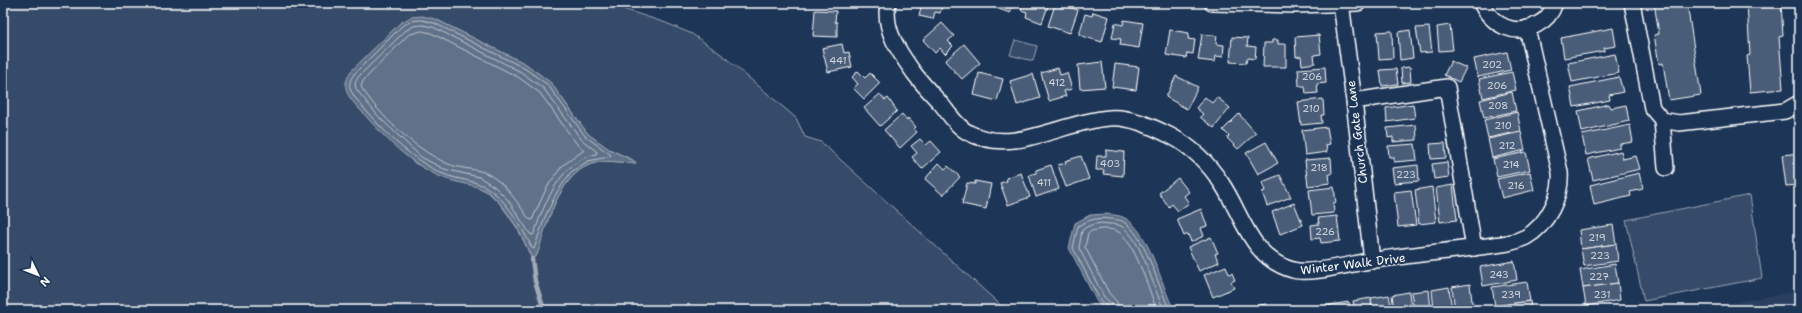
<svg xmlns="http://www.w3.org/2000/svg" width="1802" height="313" viewBox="0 0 1802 313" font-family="'Shantell Sans',sans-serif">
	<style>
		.built { fill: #2a4161 }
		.green { fill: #364b69; stroke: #9aa5b4; fill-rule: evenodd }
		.water { fill: #617289; stroke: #a0aab8 }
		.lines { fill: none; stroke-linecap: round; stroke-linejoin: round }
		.shore { stroke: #c0c7d0; stroke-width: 1 }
		.stream { stroke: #a0aab8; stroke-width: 4.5 }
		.building { fill: #4a5d79; stroke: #fff }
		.minor-casing { stroke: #fff; stroke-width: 18 }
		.minor { stroke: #1d3557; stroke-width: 15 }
		.labels { text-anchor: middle; stroke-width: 3.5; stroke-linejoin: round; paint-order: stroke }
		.number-label { font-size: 10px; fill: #d2d6de }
		.street-label { font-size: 12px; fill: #fff; stroke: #1d3557 }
	</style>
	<rect width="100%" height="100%" fill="#1d3557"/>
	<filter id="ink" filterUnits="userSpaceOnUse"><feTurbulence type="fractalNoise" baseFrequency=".025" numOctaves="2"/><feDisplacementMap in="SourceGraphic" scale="8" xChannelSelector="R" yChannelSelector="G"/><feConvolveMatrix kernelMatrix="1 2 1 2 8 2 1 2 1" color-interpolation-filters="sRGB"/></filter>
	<g filter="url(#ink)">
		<polygon class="built" points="1799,291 1799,310 1691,310"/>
		<g class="green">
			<path d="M3 3H605L666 23 692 34 721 54 796 118 805 137 821 142 1006 310H3ZM435 19 526 64 551 83 588 134 609 149 633 160 635 164C621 162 603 159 589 165 559 177 545 227 537 255L532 259 519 231 501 205 490 194 477 186 416 164 395 146 353 102Z"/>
			<polygon points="1015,40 1037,46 1033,61 1010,55"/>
			<polygon points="1750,195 1762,278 1644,301 1626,220"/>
		</g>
		<g class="water">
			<path d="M422 16 435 19 526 64 551 83 588 134 609 149 636 162 635 164C621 162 603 159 589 165 563 175 551 211 543 235 540 244 540 254 532 259 522 236 510 209 489 193 475 183 457 184 441 177 410 164 385 138 364 114 358 107 350 100 347 92 344 84 347 79 350 72L400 23 411 17Z"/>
			<path d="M1106 214C1112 215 1120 215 1125 218 1150 232 1161 285 1174 310H1105L1097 302 1069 248 1075 223 1090 215Z"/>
		</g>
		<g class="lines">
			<g class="shore">
				<path d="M422 20 434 23 524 68 548 85 585 136 611 155 609 157 588 161 571 172 557 192 545 217 534 249 532 248C522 228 510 205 492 191 477 179 458 181 441 173 412 159 389 137 368 113 362 106 355 99 351 91 348 85 350 80 354 74L402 26 412 21Z"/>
				<path d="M422 25 433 27 521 72 544 89 581 139 597 152 596 154C566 161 553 187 541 214 538 221 537 228 533 235L530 234 508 200 495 187 479 177 444 169 421 157 379 117 356 89 355 83 358 77 405 31 414 26Z"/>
				<path d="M422 31 431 33 518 77 540 93 576 143 583 149V151L562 166 547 187 532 220 529 219C517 202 502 177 480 171 468 168 455 168 444 162 413 147 380 116 361 87L363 81 408 35Z"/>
				<path d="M1108 310 1107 306 1100 300 1073 248 1078 226C1088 220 1098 217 1110 219 1114 219 1119 220 1122 221 1145 232 1158 288 1170 310"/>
				<path d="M1113 310 1112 304 1104 297 1079 248 1082 230C1090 224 1099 222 1109 224 1112 224 1117 224 1121 226 1142 238 1153 288 1164 310"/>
				<path d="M1119 310 1117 302 1109 293 1085 247 1088 233C1093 230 1096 230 1102 229 1106 229 1113 229 1117 231 1135 240 1149 292 1157 310"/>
			</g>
			<polyline class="stream" points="532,259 535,281 544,310"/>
		</g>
		<g class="building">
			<polygon points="918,3 943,3 940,13 935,12 933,19 919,16 921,8 917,7"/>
			<polygon points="988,3 1014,3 1010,13 988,5"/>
			<polygon points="1023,3 1049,3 1042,23 1026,17 1027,12 1021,10"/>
			<polygon points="1063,3 1070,4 1069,7 1078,10 1070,33 1048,26 1055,5 1062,7"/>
			<polygon points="1654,3 1687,3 1701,95 1669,100 1663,63 1659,64 1654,35 1659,34"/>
			<polygon points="1747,3 1781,3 1783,36 1779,37 1783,89 1750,92 1747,56 1750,55"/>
			<polygon points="815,10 836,11 835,22 837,22 837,37 813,36"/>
			<polygon points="1093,12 1109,17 1102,42 1079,35 1085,14 1092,16"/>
			<polygon points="1124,20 1143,23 1139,48 1120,45 1121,39 1112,38 1115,23 1123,25"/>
			<polygon points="942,23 954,36 948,41 953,46 945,54 940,48 935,53 923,40"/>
			<polygon points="1450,25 1453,50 1439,51 1437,27"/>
			<polygon points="1429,27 1432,52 1420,53 1416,28"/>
			<polygon points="1613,28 1616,46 1604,48 1604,51 1564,58 1561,38"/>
			<polygon points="1170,30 1189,33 1188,39 1195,40 1193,54 1187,53 1186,58 1166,55"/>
			<polygon points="1410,30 1413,58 1400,60 1398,32"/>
			<polygon points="1392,31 1393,58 1379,59 1377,32"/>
			<polygon points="1202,34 1217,36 1216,44 1224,45 1223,57 1216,56 1215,62 1198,60"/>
			<polygon points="1319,35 1321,54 1314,55 1315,63 1302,65 1301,56 1296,57 1295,37"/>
			<polygon points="1232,37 1248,38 1247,46 1256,47 1255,59 1247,58 1246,63 1230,62"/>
			<polygon points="1272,40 1278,40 1278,44 1286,44 1286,67 1263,67 1264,43 1272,43"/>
			<polygon points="842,44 844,53 849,52 852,67 828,72 822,48"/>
			<polygon points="964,44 980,63 962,79 945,61"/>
			<polygon points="1507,52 1511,70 1478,77 1474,59"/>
			<polygon points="1615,54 1619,73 1572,82 1568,63"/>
			<polygon points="1451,61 1466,68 1459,82 1444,75"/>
			<polygon points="1102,62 1105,87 1080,89 1078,65"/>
			<polygon points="1115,64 1139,67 1136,90 1112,87"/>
			<polygon points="1325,67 1326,83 1317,84 1318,93 1306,94 1305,86 1299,86 1298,69"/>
			<polygon points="1410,67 1411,82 1402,83 1401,68"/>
			<polygon points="1058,68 1060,75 1067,73 1072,89 1064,91 1066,96 1049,101 1041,73"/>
			<polygon points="1396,69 1398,84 1382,86 1380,70"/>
			<polygon points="858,71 865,78 870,73 880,83 864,99 853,88 858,84 852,77"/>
			<polygon points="1512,72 1516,90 1483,98 1479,79"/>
			<polygon points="979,73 1003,79 997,101 974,95"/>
			<polygon points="1033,74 1040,98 1017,105 1010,81"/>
			<polygon points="1176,76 1198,87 1187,109 1166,97"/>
			<polygon points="1619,77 1623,92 1609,95 1610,100 1574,107 1570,87"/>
			<polygon points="1512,92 1516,111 1484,118 1480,100"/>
			<polygon points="880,94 885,100 888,98 897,111 880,126 864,108"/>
			<polygon points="1205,97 1212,103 1217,97 1230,108 1214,128 1200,117 1203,114 1196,108"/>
			<polygon points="1323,99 1324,115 1321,115 1322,123 1301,125 1298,102"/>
			<polygon points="1413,104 1415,118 1387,122 1386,108"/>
			<polygon points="1609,104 1611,108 1626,105 1629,121 1582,132 1578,111"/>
			<polygon points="1517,112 1521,131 1488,138 1484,120"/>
			<polygon points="902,114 907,120 908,118 916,127 914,129 917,132 900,148 884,130"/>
			<polygon points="1239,114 1256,133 1238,149 1227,138 1229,136 1223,130"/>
			<polygon points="1416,125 1417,140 1393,142 1393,137 1388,138 1387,128"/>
			<polygon points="1630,125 1633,142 1620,144 1620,148 1586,155 1582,135"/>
			<polygon points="1327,127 1330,144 1326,145 1327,152 1305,155 1302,130"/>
			<polygon points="1521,132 1525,150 1492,158 1488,139"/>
			<polygon points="920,139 926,145 931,141 941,152 922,169 912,157 917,153 911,146"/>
			<polygon points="1266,142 1278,163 1258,174 1246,153"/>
			<polygon points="1445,143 1446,158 1431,159 1430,144"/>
			<polygon points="1415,144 1417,160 1394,162 1394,157 1389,157 1388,146"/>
			<polygon points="1106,150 1124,152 1123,176 1103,174 1104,170 1096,170 1097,156 1106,156"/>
			<polygon points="1621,151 1623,159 1636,156 1640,169 1593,180 1588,159"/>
			<polygon points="1526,152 1530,170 1497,177 1493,159"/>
			<polygon points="1799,153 1799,185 1786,186 1782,155"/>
			<polygon points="1081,156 1089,179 1066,187 1058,165 1066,163 1065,161"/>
			<polygon points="1331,158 1332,174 1329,174 1330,183 1308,186 1305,160"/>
			<polygon points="1447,162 1449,177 1434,179 1432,164"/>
			<polygon points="939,163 945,169 948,166 960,177 943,195 925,179"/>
			<polygon points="1051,165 1059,189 1036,197 1029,175 1036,173 1036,170"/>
			<polygon points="1418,165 1419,181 1394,183 1392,168"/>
			<polygon points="1530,172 1534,190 1502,198 1497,179"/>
			<polygon points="1021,173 1030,197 1008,205 1000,183 1007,181 1006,178"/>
			<polygon points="1639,173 1643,189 1630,192 1631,196 1594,205 1590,185"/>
			<polygon points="1280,175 1291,197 1267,206 1262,192 1265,191 1262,182"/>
			<polygon points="1178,178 1189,192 1184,196 1189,203 1178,211 1172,204 1169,207 1159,193"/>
			<polygon points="975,181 991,184 986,209 962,204 967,183 975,184"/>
			<polygon points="1453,185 1457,220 1440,222 1436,188"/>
			<polygon points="1334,187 1336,203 1333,203 1334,213 1312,215 1309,190"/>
			<polygon points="1432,187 1436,222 1419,224 1415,190"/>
			<polygon points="1411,190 1416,225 1398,227 1394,192"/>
			<polygon points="1294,203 1303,225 1280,234 1272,212"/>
			<polygon points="1201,209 1207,226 1201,228 1204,236 1191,242 1188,234 1184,236 1177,219"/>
			<polygon points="1337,216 1340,241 1321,243 1320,238 1312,239 1311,225 1319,224 1318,218"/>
			<polygon points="1613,225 1616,244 1581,249 1579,230"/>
			<polygon points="1211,237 1218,253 1215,254 1219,262 1199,271 1188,247"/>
			<polygon points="1616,244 1618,261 1584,266 1581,249"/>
			<polygon points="1514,261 1517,280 1483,286 1480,267"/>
			<polygon points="1615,264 1618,283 1583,288 1580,270"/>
			<polygon points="1226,266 1229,274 1232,273 1235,280 1231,282 1234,288 1213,297 1204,275"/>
			<polygon points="1527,282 1530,301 1495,306 1492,287"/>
			<polygon points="1618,283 1620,300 1586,306 1583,288"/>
			<polygon points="1470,284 1473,310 1455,310 1452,287"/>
			<polygon points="1449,287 1452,310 1434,310 1432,290"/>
			<polygon points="1429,290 1431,310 1414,310 1411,292"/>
			<polygon points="1409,292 1411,310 1394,310 1392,295"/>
			<polygon points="1389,295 1392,310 1372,310 1371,298"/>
			<polygon points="1371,298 1372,310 1355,310 1353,301"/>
			<polygon points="1530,301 1531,310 1496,310 1495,306"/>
			<polygon points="1349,302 1350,310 1331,310 1330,305"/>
			<polygon points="1266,304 1267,310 1236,310 1235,309"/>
			<polygon points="1330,305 1331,310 1313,310 1313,308"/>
		</g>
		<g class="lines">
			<defs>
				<g id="minor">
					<path d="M888 3C883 30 899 52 914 73 923 85 933 95 942 105 950 115 957 127 969 133 1015 156 1063 121 1109 118 1130 116 1153 127 1171 136 1192 147 1209 164 1222 184 1243 216 1251 259 1293 270 1309 275 1351 264 1369 261 1415 254 1462 250 1508 243 1514 242 1520 240 1526 237 1547 225 1562 196 1560 172L1527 28"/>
					<polyline points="1212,3 1296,5 1358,3"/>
					<polyline points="1341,3 1354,101 1372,261"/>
					<path d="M1481 3C1492 25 1515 38 1538 24 1546 20 1552 12 1555 3"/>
					<polyline points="1632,3 1652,108 1662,120 1679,123 1785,111 1799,103"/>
					<polyline points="1354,101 1447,87 1474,248"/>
					<polyline points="1662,120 1666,168"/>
				</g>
			</defs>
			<use href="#minor" class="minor-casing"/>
			<use href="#minor" class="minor"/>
		</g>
	</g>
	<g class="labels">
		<g class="number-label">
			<text x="838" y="64">441</text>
			<text x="1492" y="68">202</text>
			<text x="1312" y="80">206</text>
			<text x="1057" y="86">412</text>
			<text x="1497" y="89">206</text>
			<text x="1498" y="109">208</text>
			<text x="1311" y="112">210</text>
			<text x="1503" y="129">210</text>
			<text x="1507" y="149">212</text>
			<text x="1110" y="167">403</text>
			<text x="1511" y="168">214</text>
			<text x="1319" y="171">218</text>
			<text x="1406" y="178">223</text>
			<text x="1044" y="186">411</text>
			<text x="1516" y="189">216</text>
			<text x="1325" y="235">226</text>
			<text x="1597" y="241">219</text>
			<text x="1600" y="259">223</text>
			<text x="1499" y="278">243</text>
			<text x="1599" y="280">227</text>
			<text x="1511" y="298">239</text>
			<text x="1602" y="298">231</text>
		</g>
		<g class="street-label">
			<text transform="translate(1357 132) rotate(-97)" y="4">Church Gate Lane</text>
			<text transform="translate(1353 264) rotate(-7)" y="4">Winter Walk Drive</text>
		</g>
	</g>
	<rect width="1802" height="313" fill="none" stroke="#1d3557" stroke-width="16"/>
	<rect x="8" y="8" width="1786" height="297" fill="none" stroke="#fff" stroke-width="1.5" filter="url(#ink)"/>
	<g transform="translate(38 275) rotate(133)" stroke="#1d3557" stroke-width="3" paint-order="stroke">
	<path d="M0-3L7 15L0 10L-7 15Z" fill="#ffffff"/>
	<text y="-6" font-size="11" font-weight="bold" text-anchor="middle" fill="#ffffff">N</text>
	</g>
</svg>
